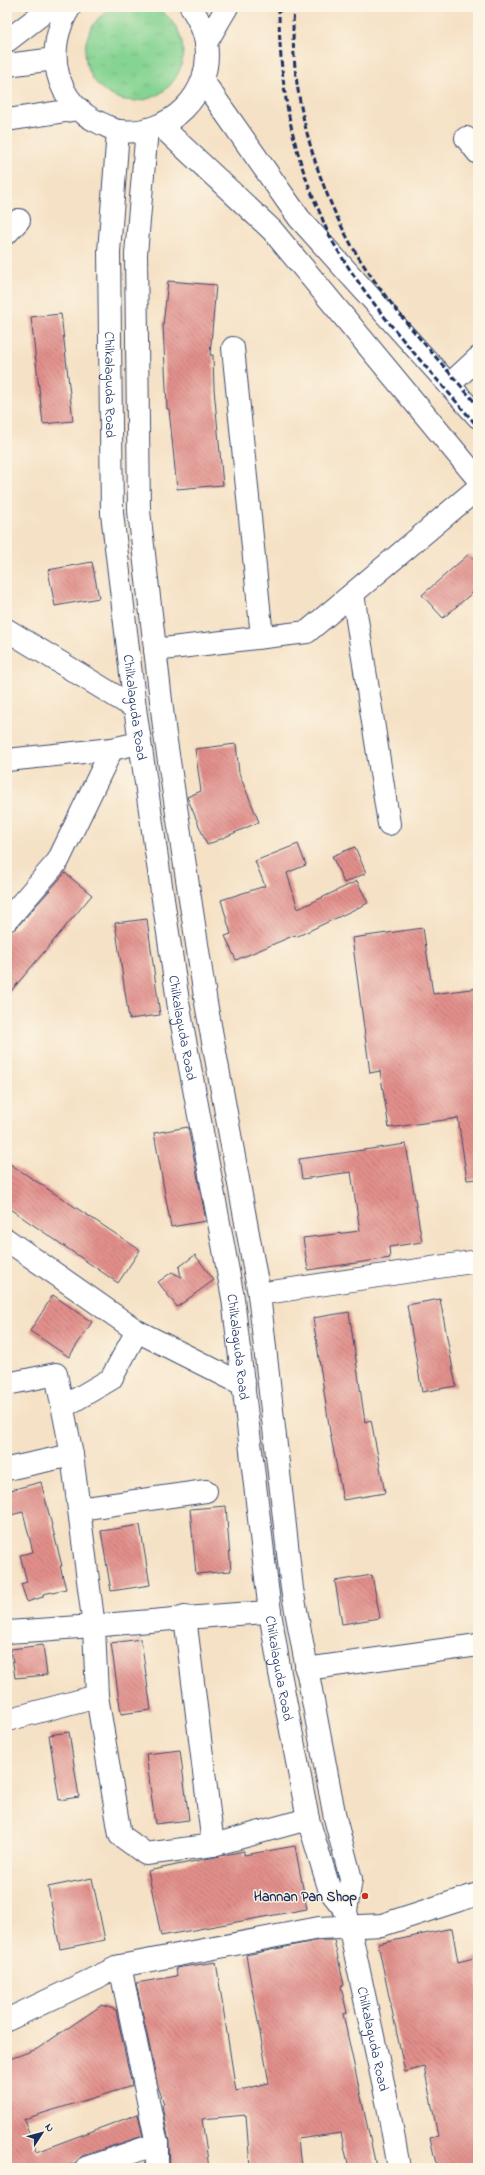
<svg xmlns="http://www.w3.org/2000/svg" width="485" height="2175" viewBox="0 0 485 2175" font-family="'Indie Flower',sans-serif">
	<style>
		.grass { fill: url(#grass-tufts); stroke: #508278 }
		.building { fill: url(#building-back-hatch) }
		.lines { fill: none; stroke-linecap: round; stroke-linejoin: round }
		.minor-casing { stroke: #3c4a6d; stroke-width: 24 }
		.major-casing { stroke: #3c4a6d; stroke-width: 24 }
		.minor { stroke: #fff; stroke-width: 22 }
		.major { stroke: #fff; stroke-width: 22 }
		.rail { stroke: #1b2f5e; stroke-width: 3; stroke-dasharray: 6 3; stroke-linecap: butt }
		.poi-dot { fill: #c8321e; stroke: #fcf5e5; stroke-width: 1.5 }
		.labels { text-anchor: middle; stroke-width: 3; stroke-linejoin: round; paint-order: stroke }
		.street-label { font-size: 14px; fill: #1b2f5e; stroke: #fcf5e5 }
		.poi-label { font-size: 14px; font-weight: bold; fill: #1b2f5e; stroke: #fcf5e5; text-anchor: end }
	</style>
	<defs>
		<pattern id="grass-tufts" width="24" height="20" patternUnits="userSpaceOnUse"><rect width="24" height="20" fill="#86d493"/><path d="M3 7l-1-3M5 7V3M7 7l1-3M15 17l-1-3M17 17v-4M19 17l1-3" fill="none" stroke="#73b681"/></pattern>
		<pattern id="building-back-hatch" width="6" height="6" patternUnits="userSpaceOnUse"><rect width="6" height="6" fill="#e28f8b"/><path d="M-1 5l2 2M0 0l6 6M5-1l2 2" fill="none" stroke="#b67575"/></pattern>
	</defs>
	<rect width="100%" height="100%" fill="#fcf5e5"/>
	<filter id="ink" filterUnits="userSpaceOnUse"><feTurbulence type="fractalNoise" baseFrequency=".025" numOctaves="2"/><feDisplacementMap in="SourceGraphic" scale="8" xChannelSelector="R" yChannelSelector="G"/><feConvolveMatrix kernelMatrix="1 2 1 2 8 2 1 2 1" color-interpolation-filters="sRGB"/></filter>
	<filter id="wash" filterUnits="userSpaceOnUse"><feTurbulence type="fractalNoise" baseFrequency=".012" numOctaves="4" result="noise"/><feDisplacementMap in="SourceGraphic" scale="16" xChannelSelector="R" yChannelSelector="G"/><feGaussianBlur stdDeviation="0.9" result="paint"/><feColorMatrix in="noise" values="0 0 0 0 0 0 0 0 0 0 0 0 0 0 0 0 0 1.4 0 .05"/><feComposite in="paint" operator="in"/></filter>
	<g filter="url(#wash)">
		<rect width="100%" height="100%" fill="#f5e1c5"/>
		<circle class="grass" cx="134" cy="52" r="49"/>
		<g id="blocks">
			<g class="building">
				<polygon points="168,281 216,285 210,355 213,355 214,389 223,485 177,489 169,409 167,409 163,325"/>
				<polygon points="61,314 73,421 43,424 31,317"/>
				<polygon points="469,554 478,564 478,588 443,618 422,595"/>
				<polygon points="92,562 99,598 55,606 48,570"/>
				<polygon points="236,744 239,773 259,822 207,845 187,797 201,791 195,749"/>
				<polygon points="298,844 306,865 287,873 298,909 357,881 368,903 296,937 295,935 236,960 225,936 231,934 221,900 265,886 255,861"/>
				<polygon points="355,847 366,873 344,883 332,856"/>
				<polygon points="65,873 92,895 7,996 7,932 16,928"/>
				<polygon points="147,919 160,1015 129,1019 115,923"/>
				<polygon points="423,928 433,994 478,988 478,1061 475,1061 478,1080 478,1179 467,1180 458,1118 389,1128 380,1071 370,1073 352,938"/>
				<polygon points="188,1127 206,1221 171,1227 154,1133"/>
				<polygon points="406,1144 422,1242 389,1247 390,1258 308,1270 303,1238 360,1231 351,1172 302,1179 299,1159"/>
				<polygon points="7,1162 140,1250 118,1283 7,1207"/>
				<polygon points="195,1255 214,1280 177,1307 158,1282 172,1272 181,1277 179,1267"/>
				<polygon points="53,1295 92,1322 69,1357 30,1331"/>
				<polygon points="440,1299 456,1386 422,1392 407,1305"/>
				<polygon points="349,1312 365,1422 371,1420 385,1493 343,1500 330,1432 313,1318"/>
				<polygon points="41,1482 62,1566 60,1566 66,1589 43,1594 43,1597 27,1602 21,1584 27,1582 20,1555 33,1552 23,1512 7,1516 7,1491"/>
				<polygon points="226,1506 231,1571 196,1574 190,1509"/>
				<polygon points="140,1525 150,1585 111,1591 101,1531"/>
				<polygon points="372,1575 380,1618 342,1624 335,1581"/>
				<polygon points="141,1639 151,1710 121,1714 111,1643"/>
				<polygon points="43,1645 47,1675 15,1678 11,1649"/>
				<polygon points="69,1732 79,1797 59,1800 49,1735"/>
				<polygon points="180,1750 189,1820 155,1824 146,1754"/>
				<polygon points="295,1846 307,1909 161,1936 148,1871 244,1851 244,1855"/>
				<polygon points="92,1878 105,1940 60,1949 48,1887"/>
				<polygon points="452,1928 458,1962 478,1957 478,2168 437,2168 430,2138 438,2136 424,2067 405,2072 378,1944"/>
				<polygon points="320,1940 334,1940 344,1985 341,1986 347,2013 343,2014 376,2166 349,2168 341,2133 298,2139 301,2168 250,2168 246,2115 202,2119 209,2168 170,2168 169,2142 162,2105 164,2104 158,2086 136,1983 177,1976 176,1968 216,1962 236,2091 269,2083 246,1955"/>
				<polygon points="102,2005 116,2010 132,2086 24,2119 36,2152 138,2114 143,2136 82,2156 75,2163 61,2168 7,2168 7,2060 37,2049"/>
			</g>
		</g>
	</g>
	<g filter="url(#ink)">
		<use href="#blocks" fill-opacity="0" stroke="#3c4a6d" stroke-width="1"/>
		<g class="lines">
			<defs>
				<g id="minor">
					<polyline points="466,138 478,153"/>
					<polyline points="7,233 19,220"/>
					<polyline points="233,348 262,637"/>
					<polyline points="450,384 478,358"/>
					<polyline points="353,594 389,824"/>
					<polyline points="7,630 135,708"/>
					<polyline points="155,650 307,632 478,488"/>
					<polyline points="7,760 112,749 139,743"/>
					<polyline points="7,920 58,861 112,749"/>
					<polyline points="7,1240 137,1331 244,1385"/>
					<polyline points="259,1294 478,1261"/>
					<polyline points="7,1384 56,1374 72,1455 94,1627 97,1696 120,1835 146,1854 213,1845 308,1819"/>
					<polyline points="63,1407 111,1379 137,1331"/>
					<polyline points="7,1469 72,1455"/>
					<polyline points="79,1509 206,1491"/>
					<polyline points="185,1617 213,1845"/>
					<path d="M7 1632C95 1627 182 1617 270 1612"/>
					<polyline points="306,1669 478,1645"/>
					<polyline points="7,1720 97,1696"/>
					<polyline points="120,1966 157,2144 157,2168"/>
					<polyline points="7,2020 120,1966 319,1928 382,1925 478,1894"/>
					<polyline points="86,2168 157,2144"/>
				</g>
				<g id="major">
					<path d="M70 7C43 49 54 104 102 124 107 126 113 130 119 131 169 137 214 94 206 43 204 29 198 18 191 7"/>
					<polyline points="7,41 51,7"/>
					<polyline points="206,43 227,7"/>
					<polyline points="7,65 55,59"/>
					<polyline points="203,81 299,218 478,417"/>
					<polyline points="7,120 79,109"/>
					<polyline points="161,126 272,230 478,479"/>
					<path id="s1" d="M147 129 136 254 139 511 165 735 206 1003 259 1294 292 1589 335 1818 351 1879 346 1911 388 2106 399 2168"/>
					<path id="s2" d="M118 131 109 252 112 513 135 708 179 1008 233 1298 270 1612 280 1673 308 1819 330 1891 346 1911"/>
				</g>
			</defs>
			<use href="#minor" class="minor-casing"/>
			<use href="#major" class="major-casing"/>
			<use href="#minor" class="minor"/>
			<use href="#major" class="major"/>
			<g class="rail">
				<path d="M279 7C279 79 290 147 320 213 324 223 328 234 334 244 373 311 428 368 478 427"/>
				<path d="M294 7C287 93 320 203 369 273 401 320 441 362 478 406"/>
			</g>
		</g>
	</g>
	<circle class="poi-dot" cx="365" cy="1896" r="4"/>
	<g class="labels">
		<g class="street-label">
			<text dy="5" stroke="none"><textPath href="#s2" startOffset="254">Chilkalaguda Road</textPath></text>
			<text dy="5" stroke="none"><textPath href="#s2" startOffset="578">Chilkalaguda Road</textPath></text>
			<text dy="5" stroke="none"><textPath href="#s2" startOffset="902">Chilkalaguda Road</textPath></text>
			<text dy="5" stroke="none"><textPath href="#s2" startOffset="1226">Chilkalaguda Road</textPath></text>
			<text dy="5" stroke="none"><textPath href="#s2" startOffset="1550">Chilkalaguda Road</textPath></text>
			<text dy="5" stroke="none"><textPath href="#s1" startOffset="1931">Chilkalaguda Road</textPath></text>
		</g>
		<g class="poi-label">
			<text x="357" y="1901">Hannan Pan Shop</text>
		</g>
	</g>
	<rect width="485" height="2175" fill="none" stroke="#fcf5e5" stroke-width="24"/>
	<g transform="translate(42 2133) rotate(54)" stroke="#fcf5e5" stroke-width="3" paint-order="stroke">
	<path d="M0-3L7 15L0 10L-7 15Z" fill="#1b2f5e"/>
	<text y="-6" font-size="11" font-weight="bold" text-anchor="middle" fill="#1b2f5e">N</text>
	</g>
</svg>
